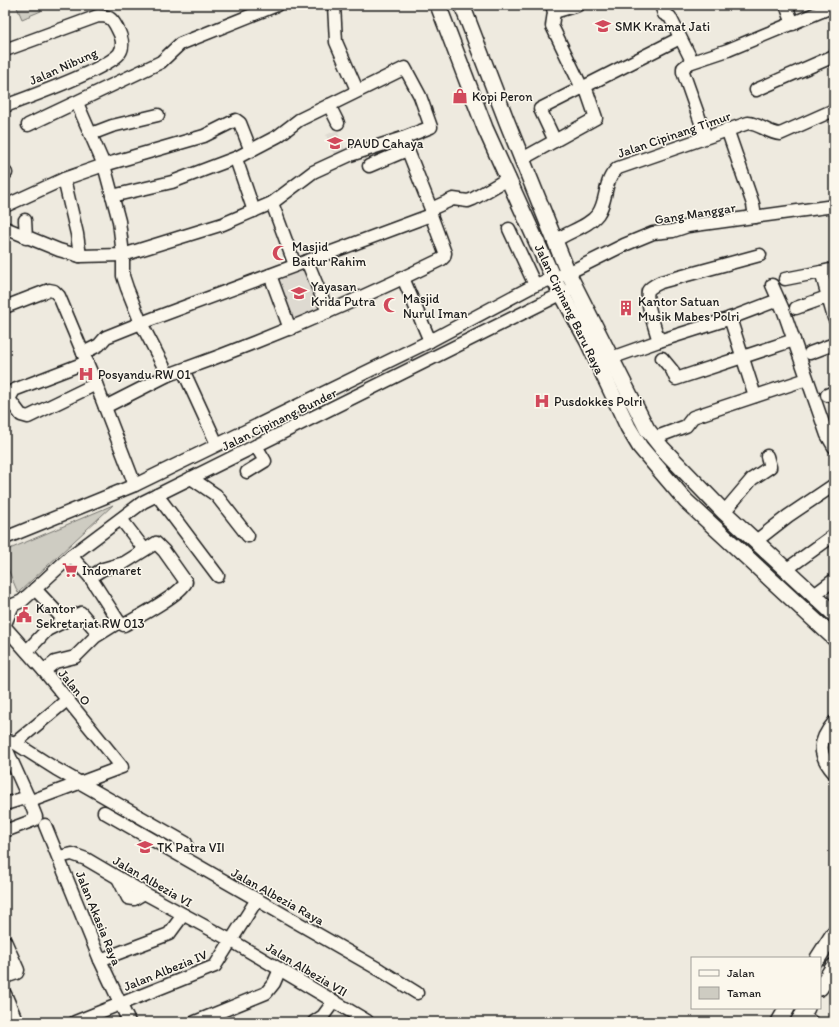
<svg xmlns="http://www.w3.org/2000/svg" width="839" height="1027" viewBox="0 0 839 1027" font-family="Itim,sans-serif">
	<style>
		.built { fill: #dedad1 }
		.park { fill: #ceccc2; stroke: #75746f }
		.lines { fill: none; stroke-linecap: round; stroke-linejoin: round }
		.minor-casing { stroke: #1c1c1c; stroke-width: 15 }
		.major-casing { stroke: #1c1c1c; stroke-width: 18 }
		.minor { stroke: #fbf7ec; stroke-width: 12 }
		.major { stroke: #fbf7ec; stroke-width: 15 }
		.labels { text-anchor: middle; stroke-width: 3; stroke-linejoin: round; paint-order: stroke }
		.poi-label { font-size: 13px; fill: #1c1c1c; stroke: #fbf7ec; text-anchor: start }
		.street-label { font-size: 13px; fill: #1c1c1c; stroke: #fbf7ec }
	</style>
	<rect width="100%" height="100%" fill="#eeeadf"/>
	<filter id="ink" filterUnits="userSpaceOnUse"><feTurbulence type="fractalNoise" baseFrequency=".025" numOctaves="2"/><feDisplacementMap in="SourceGraphic" scale="8" xChannelSelector="R" yChannelSelector="G"/><feConvolveMatrix kernelMatrix="1 2 1 2 8 2 1 2 1" color-interpolation-filters="sRGB"/></filter>
	<g filter="url(#ink)">
		<g class="built">
			<polygon points="337,130 345,150 334,155 326,135"/>
			<polygon points="306,263 324,310 292,323 273,276"/>
		</g>
		<g class="park">
			<polygon points="16,5 39,5 41,11 22,19"/>
			<polygon points="113,505 18,593 5,562 5,551"/>
		</g>
		<g class="lines">
			<defs>
				<g id="minor">
					<polyline points="334,5 336,42 357,90"/>
					<polyline points="552,5 554,12 552,26 582,88"/>
					<polyline points="661,5 664,14 670,17 692,61 683,68 683,72 706,137"/>
					<polyline points="786,5 793,24"/>
					<polyline points="554,12 578,5"/>
					<path d="M5 50 98 16C109 16 112 18 117 28 121 35 125 46 119 54 106 69 27 98 5 106"/>
					<polyline points="692,62 728,50 834,6"/>
					<polyline points="756,90 834,56"/>
					<path d="M77 103 104 165 119 221 123 255V276L127 288 141 323 168 375C261 342 353 303 442 259L444 257 445 253 431 215 141 323 106 337 99 345 83 353"/>
					<polyline points="329,105 338,123"/>
					<polyline points="28,125 161,62 180,44 277,5"/>
					<polyline points="727,129 753,204 755,217"/>
					<polyline points="91,134 112,126 158,115"/>
					<polyline points="555,141 540,109 680,38"/>
					<polyline points="236,159 254,211"/>
					<polyline points="522,159 596,118 585,86"/>
					<polyline points="369,166 407,150"/>
					<polyline points="5,173 6,173"/>
					<polyline points="64,179 77,234 80,256"/>
					<polyline points="112,196 172,182 238,157 278,136 299,120 405,68 420,96 431,127 403,138"/>
					<polyline points="272,203 295,265"/>
					<polyline points="5,206 64,179 104,165 204,136 236,120 240,123 251,151"/>
					<polyline points="431,209 453,199 468,201 473,199 509,178"/>
					<polyline points="25,220 26,238"/>
					<polyline points="5,228 59,250 80,256 123,255 223,224 272,203 313,172 350,155 403,138 431,209 431,215"/>
					<polyline points="509,229 535,285"/>
					<path d="M555 241C569 231 588 227 598 214 608 200 603 180 618 168L748 123C760 124 768 133 780 134L834 110"/>
					<polyline points="307,261 328,312"/>
					<polyline points="834,269 821,272 834,318"/>
					<polyline points="270,275 290,329"/>
					<polyline points="403,278 430,341"/>
					<polyline points="785,279 821,272"/>
					<polyline points="772,285 784,312 827,435 834,447"/>
					<polyline points="5,307 49,290 54,291 59,296 96,384 135,485"/>
					<polyline points="796,308 827,297"/>
					<polyline points="730,318 755,396"/>
					<polyline points="659,341 728,319 778,300"/>
					<polyline points="810,353 834,344"/>
					<path d="M611 358 659 341C656 332 645 299 648 291 650 287 657 284 661 282L760 255"/>
					<polyline points="662,358 672,370 676,379 794,340"/>
					<polyline points="87,362 14,390 9,399 21,415 28,417 96,384"/>
					<polyline points="183,370 217,444"/>
					<polyline points="827,395 834,392"/>
					<polyline points="105,407 168,375"/>
					<polyline points="654,438 686,426 693,417 807,379"/>
					<polyline points="247,472 265,461 256,446"/>
					<polyline points="191,478 216,495 248,536"/>
					<polyline points="157,495 218,576"/>
					<polyline points="724,512 752,479 770,467 767,456"/>
					<polyline points="121,519 144,549"/>
					<polyline points="5,538 135,485 430,341 535,285 568,273 624,245 653,233 673,231 688,226 834,206"/>
					<polyline points="756,541 788,516 834,485"/>
					<polyline points="71,556 90,577 119,622"/>
					<polyline points="787,569 834,535"/>
					<polyline points="35,589 65,621 81,613 99,634"/>
					<polyline points="814,595 834,580"/>
					<polyline points="13,605 22,601 71,556 143,502 569,290"/>
					<polyline points="5,624 13,605"/>
					<polyline points="5,627 44,671 122,767 31,801"/>
					<polyline points="27,651 47,630 65,621"/>
					<path d="M44 671 55 662 75 657 95 637 119 622 124 625C138 617 180 595 186 582L164 551 156 543 124 563 103 569 90 577"/>
					<path d="M834 722C818 741 817 754 834 773"/>
					<polyline points="5,740 15,743 56,769 186,843"/>
					<polyline points="15,743 67,700"/>
					<polyline points="5,746 28,797"/>
					<polyline points="5,804 28,797 36,817 34,820 5,831"/>
					<polyline points="104,812 380,970 417,993"/>
					<polyline points="45,825 100,960 129,1022"/>
					<polyline points="59,857 72,854 86,859 144,893 232,941 367,1021"/>
					<polyline points="118,878 128,898 134,899 144,893"/>
					<polyline points="5,941 18,970 17,973 5,977"/>
					<polyline points="100,960 169,934 183,915"/>
					<polyline points="5,994 17,1022"/>
					<polyline points="802,1016 812,1022"/>
					<polyline points="75,1022 215,966 256,901"/>
					<polyline points="195,1022 266,993 274,983 280,969"/>
					<polyline points="314,1022 323,1016 334,1001"/>
				</g>
				<g id="major">
					<polyline points="438,5 485,128 553,278 588,342 628,427 640,447 686,501 834,638"/>
					<polyline points="462,5 507,122 568,273 647,429 662,448 724,512 834,614"/>
					<polyline points="818,958 834,933"/>
					<polyline points="820,988 834,966"/>
					<polyline points="779,1022 787,1008"/>
					<polyline points="798,1022 807,1008"/>
				</g>
			</defs>
			<use href="#minor" class="minor-casing"/>
			<use href="#major" class="major-casing"/>
			<use href="#minor" class="minor"/>
			<use href="#major" class="major"/>
		</g>
	</g>
	<defs>
		<symbol id="school-bare" viewBox="-9 -9 18 18"><path d="M0-5L7-2L0 1L-7-2ZM-4 1L0 2.5L4 1V4Q0 6-4 4Z" fill="#d1495b" stroke="#fbf7ec" stroke-width="2.5" paint-order="stroke"/></symbol>
		<symbol id="shop-bare" viewBox="-9 -9 18 18"><path d="M-5-2.5h2.3a2.7 3.5 0 0 1 5.4 0H5L5.5 6h-11ZM-1.5-2.5h3a1.5 2.3 0 0 0-3 0Z" fill="#d1495b" stroke="#fbf7ec" stroke-width="2.5" paint-order="stroke"/></symbol>
		<symbol id="mosque-bare" viewBox="-9 -9 18 18"><path d="M3.5-4.9A6 6 0 1 0 3.5 4.9A5 5 0 1 1 3.5-4.9Z" fill="#d1495b" stroke="#fbf7ec" stroke-width="2.5" paint-order="stroke"/></symbol>
		<symbol id="building-bare" viewBox="-9 -9 18 18"><path d="M-4-6H4V6H1V3H-1V6H-4ZM-2.5-4.3h1.7v1.8h-1.7ZM.8-4.3h1.7v1.8H.8ZM-2.5-1h1.7V.8h-1.7ZM.8-1h1.7V.8H.8Z" fill="#d1495b" stroke="#fbf7ec" stroke-width="2.5" paint-order="stroke"/></symbol>
		<symbol id="hospital-bare" viewBox="-9 -9 18 18"><path d="M-5-5h3v3.5h4V-5h3V5h-3V1.5h-4V5h-3Z" fill="#d1495b" stroke="#fbf7ec" stroke-width="2.5" paint-order="stroke"/></symbol>
		<symbol id="supermarket-bare" viewBox="-9 -9 18 18"><path d="M-6-5.5h2.5l.6 2H6L4.5 2H-2.5L-4.4-4H-6ZM-1.5 3.2a1.3 1.3 0 1 0 .1 0ZM3 3.2a1.3 1.3 0 1 0 .1 0Z" fill="#d1495b" stroke="#fbf7ec" stroke-width="2.5" paint-order="stroke"/></symbol>
		<symbol id="civic-bare" viewBox="-9 -9 18 18"><path d="M-.6-6.5H3V-4.5H.6V-3L4-1V1h2V6H-6V1h2V-1L-.6-3ZM-1.2 2.5V6h2.4V2.5Z" fill="#d1495b" stroke="#fbf7ec" stroke-width="2.5" paint-order="stroke"/></symbol>
	</defs>
	<g fill-rule="evenodd">
		<use href="#school-bare" x="592" y="15" width="22" height="22"/>
		<use href="#shop-bare" x="449" y="85" width="22" height="22"/>
		<use href="#school-bare" x="324" y="132" width="22" height="22"/>
		<use href="#mosque-bare" x="269" y="242" width="22" height="22"/>
		<use href="#school-bare" x="288" y="282" width="22" height="22"/>
		<use href="#mosque-bare" x="380" y="294" width="22" height="22"/>
		<use href="#building-bare" x="615" y="297" width="22" height="22"/>
		<use href="#hospital-bare" x="75" y="363" width="22" height="22"/>
		<use href="#hospital-bare" x="531" y="390" width="22" height="22"/>
		<use href="#supermarket-bare" x="59" y="559" width="22" height="22"/>
		<use href="#civic-bare" x="13" y="604" width="22" height="22"/>
		<use href="#school-bare" x="134" y="836" width="22" height="22"/>
	</g>
	<g class="labels">
		<g class="poi-label">
			<text x="615" y="31">SMK Kramat Jati</text>
			<text x="472" y="101">Kopi Peron</text>
			<text x="347" y="148">PAUD Cahaya</text>
			<text x="292" y="251">Masjid<tspan x="292" dy="15">Baitur Rahim</tspan></text>
			<text x="311" y="291">Yayasan<tspan x="311" dy="15">Krida Putra</tspan></text>
			<text x="403" y="303">Masjid<tspan x="403" dy="15">Nurul Iman</tspan></text>
			<text x="638" y="306">Kantor Satuan<tspan x="638" dy="15">Musik Mabes Polri</tspan></text>
			<text x="98" y="379">Posyandu RW 01</text>
			<text x="554" y="406">Pusdokkes Polri</text>
			<text x="82" y="575">Indomaret</text>
			<text x="36" y="613">Kantor<tspan x="36" dy="15">Sekretariat RW 013</tspan></text>
			<text x="157" y="852">TK Patra VII</text>
		</g>
		<g class="street-label">
			<text transform="translate(63 66) rotate(-24)" y="5">Jalan Nibung</text>
			<text transform="translate(674 134) rotate(-19)" y="5">Jalan Cipinang Timur</text>
			<text transform="translate(695 213) rotate(-9)" y="5">Gang Manggar</text>
			<text transform="translate(570 309) rotate(64)" y="5">Jalan Cipinang Baru Raya</text>
			<text transform="translate(279 419) rotate(-26)" y="5">Jalan Cipinang Bunder</text>
			<text transform="translate(75 687) rotate(51)" y="5">Jalan O</text>
			<text transform="translate(153 881) rotate(30)" y="5">Jalan Albezia VI</text>
			<text transform="translate(278 896) rotate(29)" y="5">Jalan Albezia Raya</text>
			<text transform="translate(99 918) rotate(68)" y="5">Jalan Akasia Raya</text>
			<text transform="translate(307 969) rotate(31)" y="5">Jalan Albezia VII</text>
			<text transform="translate(165 970) rotate(-22)" y="5">Jalan Albezia IV</text>
		</g>
	</g>
	<rect width="839" height="1027" fill="none" stroke="#fbf7ec" stroke-width="20"/>
	<rect x="10" y="10" width="819" height="1007" fill="none" stroke="#1c1c1c" stroke-width="1.5" filter="url(#ink)"/>
	<rect x="691" y="957" width="130" height="52" fill="#fbf7ec" stroke="#a29f99"/>
	<rect x="699" y="970" width="20" height="6" fill="#fbf7ec" stroke="#a29f99"/>
	<text x="727" y="977" font-size="12" fill="#1c1c1c">Jalan</text>
	<rect x="699" y="987" width="20" height="12" fill="#ceccc2" stroke="#a29f99"/>
	<text x="727" y="997" font-size="12" fill="#1c1c1c">Taman</text>
</svg>
